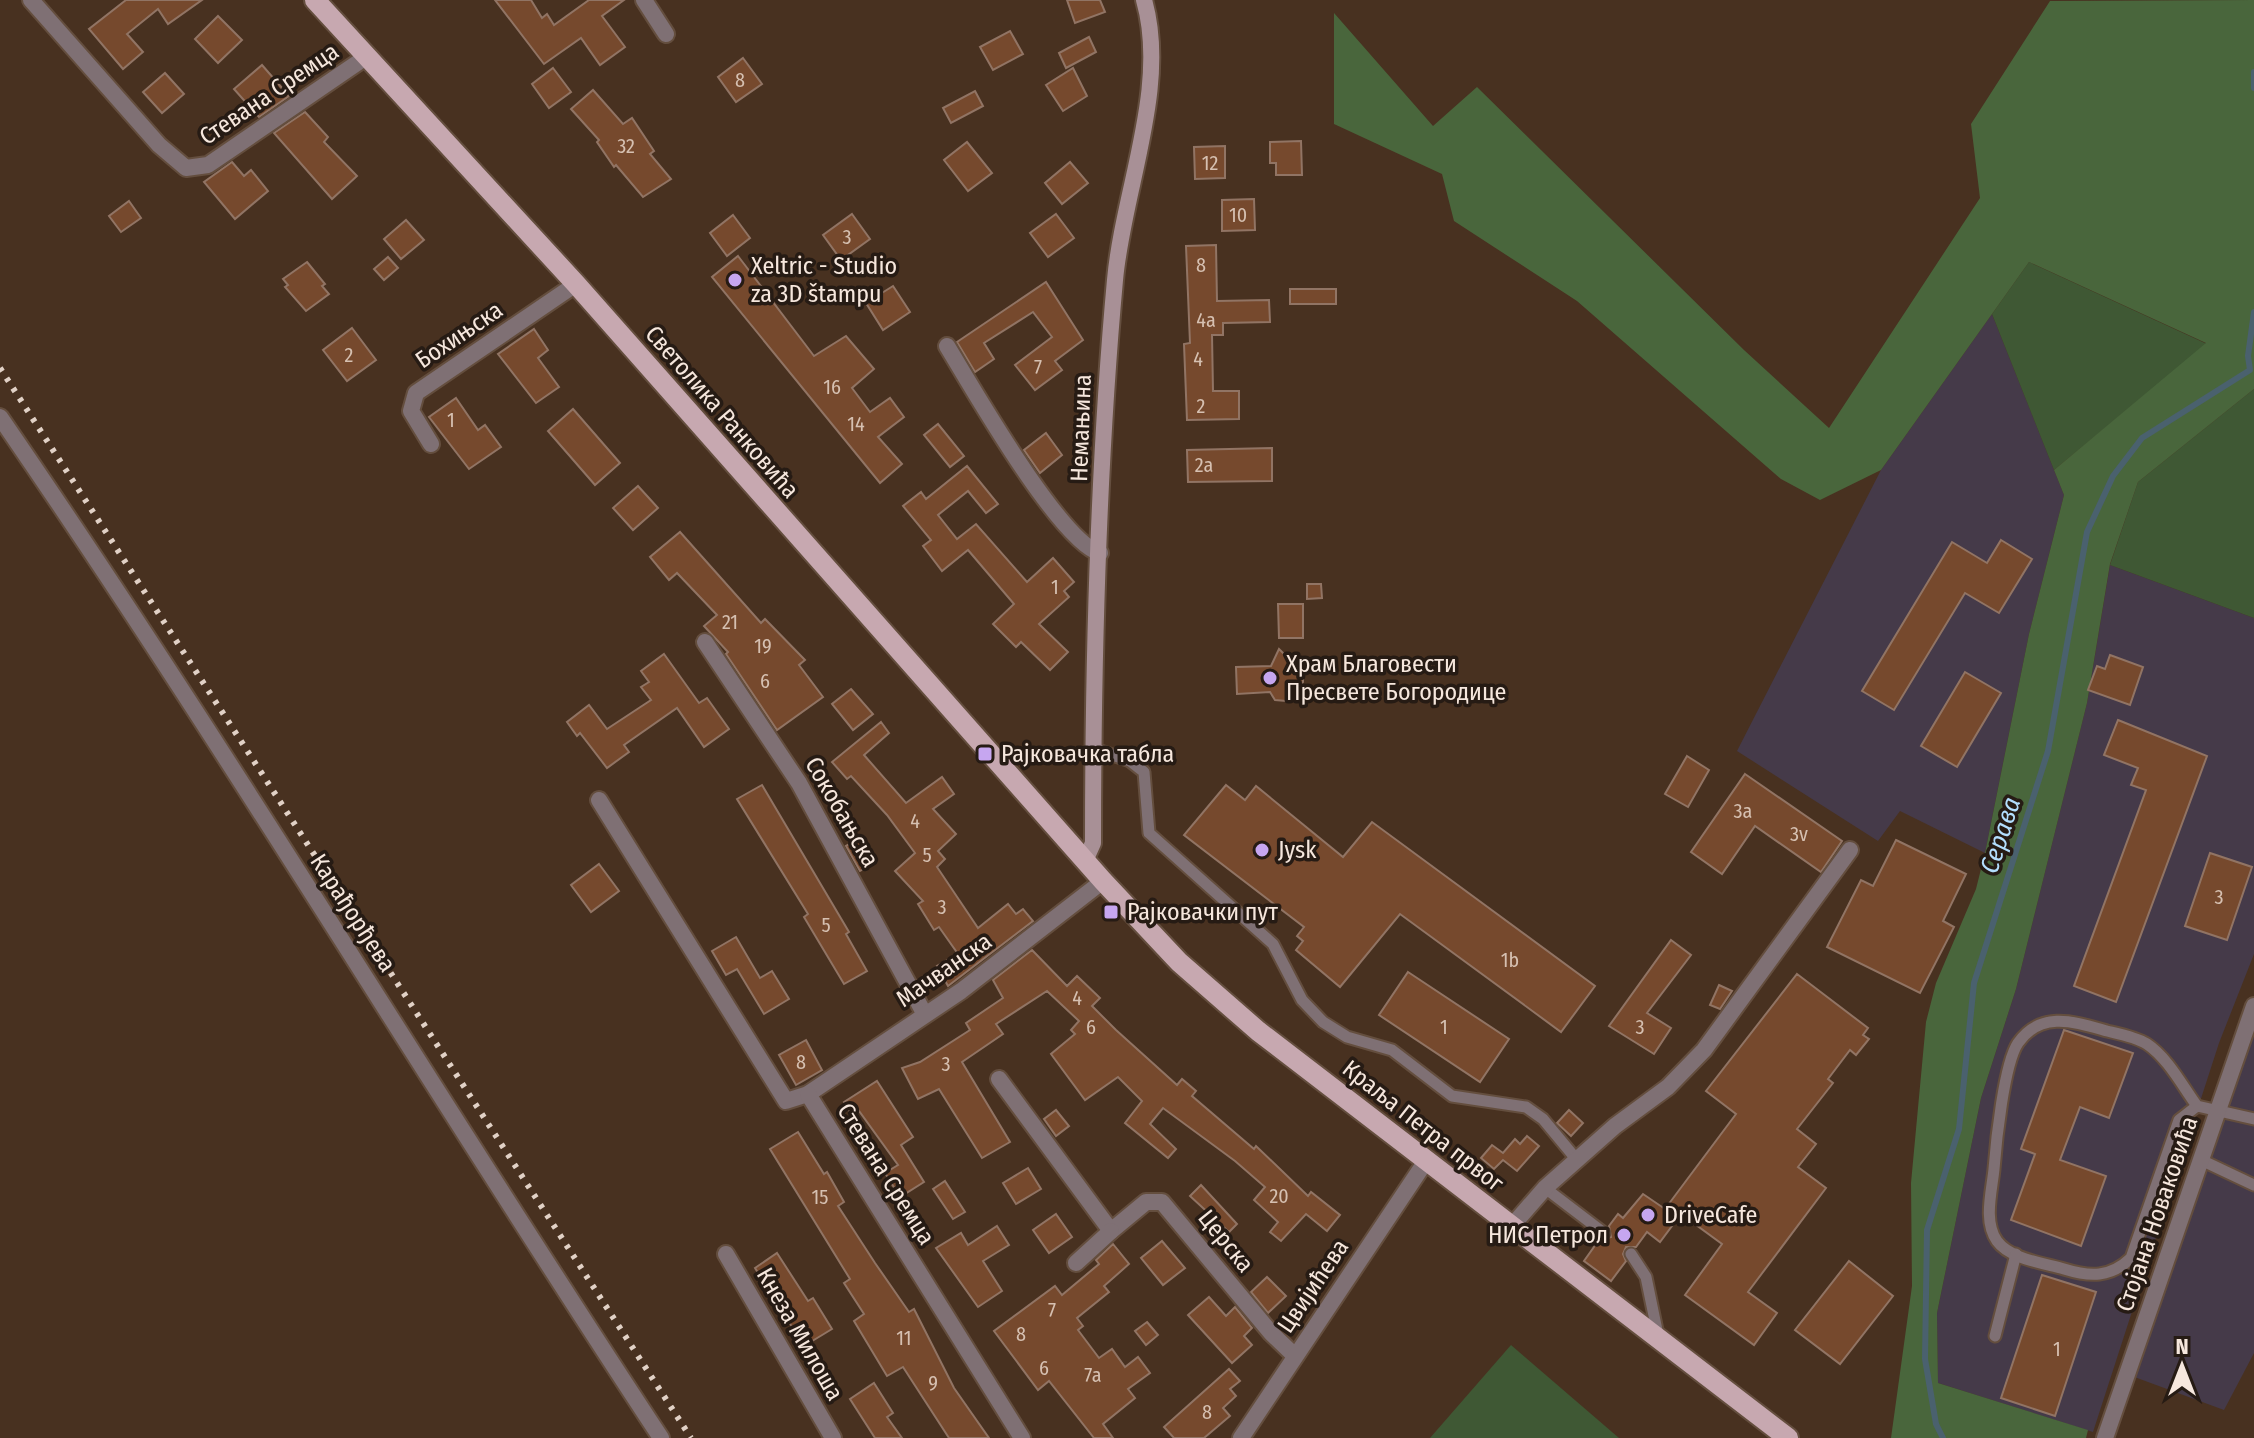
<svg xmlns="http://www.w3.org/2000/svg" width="2254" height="1438" viewBox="0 0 2254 1438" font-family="'Fira Sans Condensed',sans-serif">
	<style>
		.industrial { fill: #453a49 }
		.green { fill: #3f5834 }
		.forest { fill: #49663c }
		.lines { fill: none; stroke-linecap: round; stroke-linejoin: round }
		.stream { stroke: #4a616e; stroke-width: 6 }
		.building { fill: #76492d; stroke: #917464; stroke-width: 2 }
		.lane-casing { stroke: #644e3e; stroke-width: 15 }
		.street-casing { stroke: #644e3e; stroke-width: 20 }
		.secondary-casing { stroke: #644e3e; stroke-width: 20 }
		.primary-casing { stroke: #644e3e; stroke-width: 24 }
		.lane { stroke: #7f7074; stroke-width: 11 }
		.street { stroke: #7f7074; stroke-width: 16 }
		.secondary { stroke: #a89096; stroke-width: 16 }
		.primary { stroke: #c7a8b0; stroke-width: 20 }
		.rail { stroke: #e1d1c6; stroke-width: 6; stroke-dasharray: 4 8; stroke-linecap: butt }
		.poi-dot { fill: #c6a6f0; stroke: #261b14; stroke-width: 3 }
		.labels { text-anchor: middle; stroke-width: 7; stroke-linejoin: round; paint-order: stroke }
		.number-label { font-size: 20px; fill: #d6c0b1 }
		.street-label { font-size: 24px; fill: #f6e7dd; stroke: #261b14 }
		.poi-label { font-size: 24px; fill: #f6e7dd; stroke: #261b14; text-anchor: start }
		.water-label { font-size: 26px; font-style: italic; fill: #b3defd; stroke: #261b14 }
	</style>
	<rect width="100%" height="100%" fill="#483120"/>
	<g class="industrial">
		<polygon points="1992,314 2064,495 2029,634 1985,853 1900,811 1878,841 1737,751 1881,470"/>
		<polygon points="2110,565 2254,618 2254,954 2219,1043 2093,1432 1938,1383 1937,1313 1981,1098 2016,989 2087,703"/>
		<polygon points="2254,1035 2254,1353 2224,1410 2129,1375"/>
	</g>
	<g class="green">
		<polygon points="2029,262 2207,344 2054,470 1992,314"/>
		<polygon points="2254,389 2254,618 2110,565 2138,482"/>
		<polygon points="1511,1345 1619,1438 1430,1438"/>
	</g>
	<polygon class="forest" points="2254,0 2254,389 2138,482 2110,564 2087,703 2016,989 1981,1098 1937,1313 1938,1383 2088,1430 2086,1438 1891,1438 1912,1286 1911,1183 1926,1022 1936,983 1976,889 1985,853 2029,634 2064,495 2054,470 2206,343 2029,262 1881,470 1820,500 1781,479 1577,301 1454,221 1442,174 1334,124 1334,13 1433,126 1477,87 1744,350 1829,428 1980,198 1971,124 2050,1"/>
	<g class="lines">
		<g class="stream">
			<polyline points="2254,72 2254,88"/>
			<polyline points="1943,1438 1936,1424 1925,1359 1927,1230 1959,1129 1974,983 2048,751 2087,532 2113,476 2142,438 2250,370 2248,356 2254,312"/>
		</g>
	</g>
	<g class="building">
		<polygon points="126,0 202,0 168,24 158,9 127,34 143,52 123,69 89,29"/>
		<polygon points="495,0 531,0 542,18 547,14 554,25 589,0 624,0 602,16 625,47 600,65 581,38 544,64"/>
		<polygon points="1067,0 1100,0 1105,12 1075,23"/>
		<polygon points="218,16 242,40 218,63 195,39"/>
		<polygon points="1010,31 1023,54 993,70 980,47"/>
		<polygon points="1089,37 1096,52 1066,68 1059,53"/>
		<polygon points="743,58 762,84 736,102 718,77"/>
		<polygon points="262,65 289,96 259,117 234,89"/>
		<polygon points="553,68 571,92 549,108 532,84"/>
		<polygon points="1073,68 1087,96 1063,111 1046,85"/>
		<polygon points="165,73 184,94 162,113 143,92"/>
		<polygon points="593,90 623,124 632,118 654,151 650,154 671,179 643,197 616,165 614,167 597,142 599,140 571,109"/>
		<polygon points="975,91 983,106 951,123 943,108"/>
		<polygon points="305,112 328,137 324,142 357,176 332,199 274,133"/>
		<polygon points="1301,141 1302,175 1276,175 1276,163 1270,163 1270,142"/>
		<polygon points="967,142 992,173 968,191 944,160"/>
		<polygon points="1225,146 1225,178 1195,179 1194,147"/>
		<polygon points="232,162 244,176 251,170 268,191 235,219 204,182"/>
		<polygon points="1070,162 1088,183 1062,204 1045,183"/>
		<polygon points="1254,199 1255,230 1222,231 1222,200"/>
		<polygon points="129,201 141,218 121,232 109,216"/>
		<polygon points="852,214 870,239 841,260 823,235"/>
		<polygon points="1056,214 1074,238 1048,257 1030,233"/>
		<polygon points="733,215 750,238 727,256 710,233"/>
		<polygon points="406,220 424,240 401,259 384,239"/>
		<polygon points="1216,245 1217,301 1269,300 1270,322 1223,323 1223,335 1212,335 1213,391 1239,391 1239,419 1187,420 1184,344 1190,343 1186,246"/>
		<polygon points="738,256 814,356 846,336 874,369 852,388 870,412 890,398 904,417 878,437 902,464 880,483 712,277"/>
		<polygon points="388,257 398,268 384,280 374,269"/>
		<polygon points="307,262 325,284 322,286 329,294 306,311 285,287 288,285 283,279"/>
		<polygon points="1046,282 1083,340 1055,361 1062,370 1035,390 1015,365 1052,337 1033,312 984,343 994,359 975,372 957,342"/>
		<polygon points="893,286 910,312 883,330 866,303"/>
		<rect x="1290" y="289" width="46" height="15"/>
		<polygon points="352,328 376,360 347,381 323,350"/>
		<polygon points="534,329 548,350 538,358 559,387 536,403 498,354"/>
		<polygon points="456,398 478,430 485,425 501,447 469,469 429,417"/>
		<polygon points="573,409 620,463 595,485 548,431"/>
		<polygon points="938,424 964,456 950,467 924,435"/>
		<polygon points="1046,433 1062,455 1040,473 1024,450"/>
		<polygon points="1272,448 1272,481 1188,482 1187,450"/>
		<polygon points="967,466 998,504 986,513 968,491 938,515 957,539 976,524 1027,582 1053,558 1074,582 1064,591 1069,597 1039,624 1068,652 1050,670 1021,642 1016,647 993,624 1014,604 968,550 942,571 923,546 931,540 903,506 921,492 926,499"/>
		<polygon points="638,486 658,508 633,530 613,508"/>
		<polygon points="680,532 761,623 765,619 805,660 799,665 823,697 777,730 726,654 728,652 704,626 717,615 677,573 669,580 650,557"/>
		<polygon points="2001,540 2032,559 1999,613 1965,593 1894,710 1862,691 1952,542 1987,563"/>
		<polygon points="1307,584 1321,584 1322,598 1307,599"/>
		<polygon points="1278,604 1303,604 1303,638 1279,638"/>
		<polygon points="1279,649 1303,673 1303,682 1299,689 1291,691 1286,701 1275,700 1270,692 1237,694 1236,667 1271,666"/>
		<polygon points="664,654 699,703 707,698 729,729 704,747 677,708 624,745 629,752 607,768 580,733 577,736 567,722 589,705 607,729 651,700 641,687 649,682 641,671"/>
		<polygon points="2110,655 2143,667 2130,705 2088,690 2097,666 2105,669"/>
		<polygon points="1965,672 2001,693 1957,767 1921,746"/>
		<polygon points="851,689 873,714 853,730 832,704"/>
		<polygon points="2118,720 2207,756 2116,1002 2074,986 2146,790 2131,785 2138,768 2104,755"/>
		<polygon points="881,722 889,733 864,755 906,803 942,777 954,794 933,809 956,834 938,851 945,859 937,867 978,928 1008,904 1016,914 1023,909 1033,921 948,986 937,966 958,954 939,927 934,930 918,904 923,901 895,871 915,853 887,815 851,776 847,779 832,762"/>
		<polygon points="1687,756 1709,770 1688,807 1665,794"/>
		<polygon points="1745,774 1842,841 1821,872 1755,826 1722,874 1691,852"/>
		<polygon points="762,785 849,932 846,934 867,971 844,984 804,917 808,914 737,799"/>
		<polygon points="1226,785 1245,800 1256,786 1343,857 1372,822 1595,986 1561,1032 1400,914 1340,987 1296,950 1303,941 1297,936 1304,927 1184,835"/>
		<polygon points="860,838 874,863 860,871 846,846"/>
		<polygon points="1896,840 1966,874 1943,921 1954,927 1920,993 1827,947 1861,880 1873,886"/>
		<polygon points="2210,853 2252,867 2227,940 2185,926"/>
		<polygon points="599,864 619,891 591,912 571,885"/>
		<polygon points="736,937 760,978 772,971 789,999 764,1014 737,969 726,975 712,951"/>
		<polygon points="1671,940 1691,955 1647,1013 1671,1028 1654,1054 1609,1026"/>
		<polygon points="1032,950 1067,986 1077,976 1100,998 1092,1006 1116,1030 1177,1085 1182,1079 1196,1091 1192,1096 1254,1149 1256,1146 1308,1196 1311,1192 1340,1215 1327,1231 1306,1214 1281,1241 1270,1232 1278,1222 1254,1200 1265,1187 1235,1161 1163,1108 1150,1124 1176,1149 1168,1158 1125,1123 1142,1101 1118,1077 1085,1100 1051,1054 1075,1034 1071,1030 1079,1021 1047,991 996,1024 1003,1034 962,1062 1010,1142 982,1158 939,1089 918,1099 902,1068 920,1062 970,1030 966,1023 1003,998 993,980"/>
		<polygon points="1408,972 1509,1039 1480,1082 1379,1015"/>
		<polygon points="1797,974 1868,1028 1863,1035 1869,1039 1856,1055 1850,1050 1828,1079 1833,1083 1797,1129 1816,1144 1798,1167 1826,1188 1748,1292 1777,1313 1754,1345 1685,1295 1722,1244 1681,1214 1660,1242 1647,1232 1636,1247 1626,1247 1623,1254 1626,1261 1611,1281 1584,1261 1599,1240 1611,1237 1609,1226 1618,1214 1623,1218 1643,1194 1665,1209 1736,1114 1706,1091"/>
		<polygon points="1719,985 1732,991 1720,1009 1710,1005"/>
		<polygon points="2064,1030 2133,1053 2109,1118 2080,1107 2060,1160 2106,1176 2081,1246 2011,1220 2035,1154 2021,1149"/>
		<polygon points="806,1040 822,1070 796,1085 779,1055"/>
		<polygon points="877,1081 913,1137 901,1145 924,1182 900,1197 885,1173 898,1165 859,1111 852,1116 844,1102"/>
		<polygon points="1056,1110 1069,1126 1056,1136 1044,1119"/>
		<polygon points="1569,1110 1583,1123 1571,1136 1557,1123"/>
		<polygon points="798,1132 824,1174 827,1172 844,1202 838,1206 875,1263 909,1312 914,1309 954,1388 989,1438 949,1438 903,1367 887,1376 854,1321 864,1314 844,1283 850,1279 770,1149"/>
		<polygon points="1527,1136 1539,1146 1517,1171 1503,1160 1494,1169 1481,1158 1492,1145 1503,1153 1515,1139 1520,1144"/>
		<polygon points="1028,1168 1041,1189 1016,1204 1003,1183"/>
		<polygon points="945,1181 965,1212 953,1219 933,1189"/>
		<polygon points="1201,1185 1237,1224 1229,1232 1190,1196"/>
		<polygon points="1056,1214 1072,1237 1049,1253 1033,1230"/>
		<polygon points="997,1226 1009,1245 983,1261 1002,1291 978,1307 936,1248 961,1233 968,1245"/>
		<polygon points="1162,1241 1185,1268 1163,1285 1141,1258"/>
		<polygon points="1113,1244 1129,1264 1104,1286 1109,1292 1077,1318 1083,1326 1078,1330 1099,1358 1112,1349 1125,1367 1138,1357 1150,1373 1128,1389 1135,1398 1103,1424 1113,1438 1094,1438 1049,1381 1038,1390 994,1331 1055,1286 1062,1295 1099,1264 1096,1260"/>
		<polygon points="777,1253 808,1301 813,1298 832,1329 804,1346 755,1268"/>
		<polygon points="1849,1261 1893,1296 1840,1364 1795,1330"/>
		<polygon points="2042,1275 2096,1292 2055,1416 2001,1398"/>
		<polygon points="1267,1277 1286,1296 1268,1313 1251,1292"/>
		<polygon points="1209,1297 1226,1316 1235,1307 1252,1328 1244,1336 1252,1345 1232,1363 1188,1315"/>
		<polygon points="1147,1322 1158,1335 1146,1345 1135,1331"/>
		<polygon points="1229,1369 1240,1381 1230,1389 1236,1396 1223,1408 1230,1416 1204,1438 1174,1438 1164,1427"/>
		<polygon points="874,1383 893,1413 887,1417 902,1438 875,1438 850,1399"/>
	</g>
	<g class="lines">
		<defs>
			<g id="lane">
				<polyline points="1095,749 1130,761 1144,772 1149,833 1273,944 1302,1000 1323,1022 1347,1037 1392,1050 1452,1096 1526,1107 1543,1119 1577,1160"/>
				<path d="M2197 1106 2179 1120 2131 1258C2110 1278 2090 1277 2064 1269 2043 1263 2010 1259 1997 1241 1983 1221 1992 1191 1994 1169 1996 1142 2004 1064 2018 1043 2041 1010 2075 1022 2107 1031 2120 1034 2136 1037 2147 1044 2168 1058 2183 1087 2197 1106L2254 1119"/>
				<polyline points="2201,1160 2254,1185"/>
				<polyline points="1545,1188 1604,1233"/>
				<polyline points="1631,1254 1646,1277 1658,1335"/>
				<polyline points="1995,1336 2016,1254"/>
			</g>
			<g id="street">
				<polyline points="31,0 159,145 186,168 208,165 366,57"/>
				<polyline points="644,0 666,34"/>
				<path d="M947 346C972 387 1060 542 1100 553"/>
				<path d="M0 417C230 752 438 1100 661 1438"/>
				<polyline points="431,444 411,411 416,393 576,284"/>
				<polyline points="705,642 799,783 924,1013"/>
				<polyline points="599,800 786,1101 808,1094 961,991 1103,881"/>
				<polyline points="999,1079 1111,1231 1146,1202 1162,1202 1271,1333 1295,1356"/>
				<polyline points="808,1094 1022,1438"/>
				<polyline points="1511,1227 1545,1188 1615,1126 1668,1087 1704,1050 1850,850"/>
				<polyline points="726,1254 833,1438"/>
				<polyline points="1076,1263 1111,1231"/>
				<polyline points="1241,1438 1426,1161"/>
				<polyline points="2105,1438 2254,1006"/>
			</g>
			<path id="secondary" d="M1085 861 1093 843C1093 656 1098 466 1115 280 1123 190 1169 87 1144 0"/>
			<polyline id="primary" points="315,0 576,284 1103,881 1179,962 1258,1031 1788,1438"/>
		</defs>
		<use href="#lane" class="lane-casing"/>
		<use href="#street" class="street-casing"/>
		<use href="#secondary" class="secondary-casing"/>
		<use href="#primary" class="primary-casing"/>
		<use href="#lane" class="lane"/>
		<use href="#street" class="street"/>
		<use href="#secondary" class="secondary"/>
		<use href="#primary" class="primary"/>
		<polyline class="rail" points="0,368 691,1438"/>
	</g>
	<g class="poi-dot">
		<circle cx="735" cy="280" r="8"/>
		<circle cx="1270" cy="678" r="8"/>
		<rect x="977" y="746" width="16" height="16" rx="4"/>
		<circle cx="1262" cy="850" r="8"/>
		<rect x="1103" y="904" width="16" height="16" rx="4"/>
		<circle cx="1648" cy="1215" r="8"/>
		<circle cx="1624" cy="1235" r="8"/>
	</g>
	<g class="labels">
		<g class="number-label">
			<text x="740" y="87">8</text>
			<text x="626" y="153">32</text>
			<text x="1210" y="170">12</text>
			<text x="1238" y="222">10</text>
			<text x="847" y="244">3</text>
			<text x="1201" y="272">8</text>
			<text x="1206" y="327">4a</text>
			<text x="349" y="362">2</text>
			<text x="1198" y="366">4</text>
			<text x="1038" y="374">7</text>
			<text x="832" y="394">16</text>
			<text x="1201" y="413">2</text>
			<text x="451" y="427">1</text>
			<text x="856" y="431">14</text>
			<text x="1204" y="472">2a</text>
			<text x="1055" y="594">1</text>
			<text x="730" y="629">21</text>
			<text x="763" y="653">19</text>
			<text x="765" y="688">6</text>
			<text x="1743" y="818">3a</text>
			<text x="915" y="828">4</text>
			<text x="1799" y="841">3v</text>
			<text x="927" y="862">5</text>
			<text x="2219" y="904">3</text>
			<text x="942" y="914">3</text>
			<text x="826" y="932">5</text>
			<text x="1510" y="967">1b</text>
			<text x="1077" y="1005">4</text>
			<text x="1091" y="1034">6</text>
			<text x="1444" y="1034">1</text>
			<text x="1640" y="1034">3</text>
			<text x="801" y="1069">8</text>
			<text x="946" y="1071">3</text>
			<text x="1279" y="1203">20</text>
			<text x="820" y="1204">15</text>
			<text x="1052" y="1317">7</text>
			<text x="1021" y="1341">8</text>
			<text x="904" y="1345">11</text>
			<text x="2057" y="1356">1</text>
			<text x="1044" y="1375">6</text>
			<text x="1093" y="1382">7a</text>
			<text x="933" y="1390">9</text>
			<text x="1207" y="1419">8</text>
		</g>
		<g class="street-label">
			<text transform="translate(269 94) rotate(-34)" y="8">Стевана Сремца</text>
			<text transform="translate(459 335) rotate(-34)" y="8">Бохињска</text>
			<text transform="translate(722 412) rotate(49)" y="8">Светолика Ранковића</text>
			<text transform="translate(1081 428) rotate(-88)" y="8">Немањина</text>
			<text transform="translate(842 812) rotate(60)" y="8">Сокобањска</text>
			<text transform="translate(353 913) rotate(57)" y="8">Карађорђева</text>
			<text transform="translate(944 970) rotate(-35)" y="8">Мачванска</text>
			<text transform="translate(1423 1126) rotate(38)" y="8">Краља Петра првог</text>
			<text transform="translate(886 1174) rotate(58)" y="8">Стевана Сремца</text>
			<text transform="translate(2157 1214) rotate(-71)" y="8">Стојана Новаковића</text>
			<text transform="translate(1226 1241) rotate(51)" y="8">Церска</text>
			<text transform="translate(1313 1286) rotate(-56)" y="8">Цвијићева</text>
			<text transform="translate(800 1334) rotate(60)" y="8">Кнеза Милоша</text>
		</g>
		<g class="poi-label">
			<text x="751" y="274">Xeltric - Studio<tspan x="751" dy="28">za 3D štampu</tspan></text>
			<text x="1286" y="672">Храм Благовести<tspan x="1286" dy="28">Пресвете Богородице</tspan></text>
			<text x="1001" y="762">Рајковачка табла</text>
			<text x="1278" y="858">Jysk</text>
			<text x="1127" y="920">Рајковачки пут</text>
			<text x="1664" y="1223">DriveCafe</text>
			<text x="1608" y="1243" text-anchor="end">НИС Петрол</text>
		</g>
		<g class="water-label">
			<text transform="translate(2000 835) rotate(-72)" y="9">Серава</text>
		</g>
	</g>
	<g transform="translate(2182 1366)" stroke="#261b14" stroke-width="6" paint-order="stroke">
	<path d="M0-6L14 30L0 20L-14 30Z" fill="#f6e7dd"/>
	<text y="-12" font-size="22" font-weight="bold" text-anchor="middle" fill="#f6e7dd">N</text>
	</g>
</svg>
